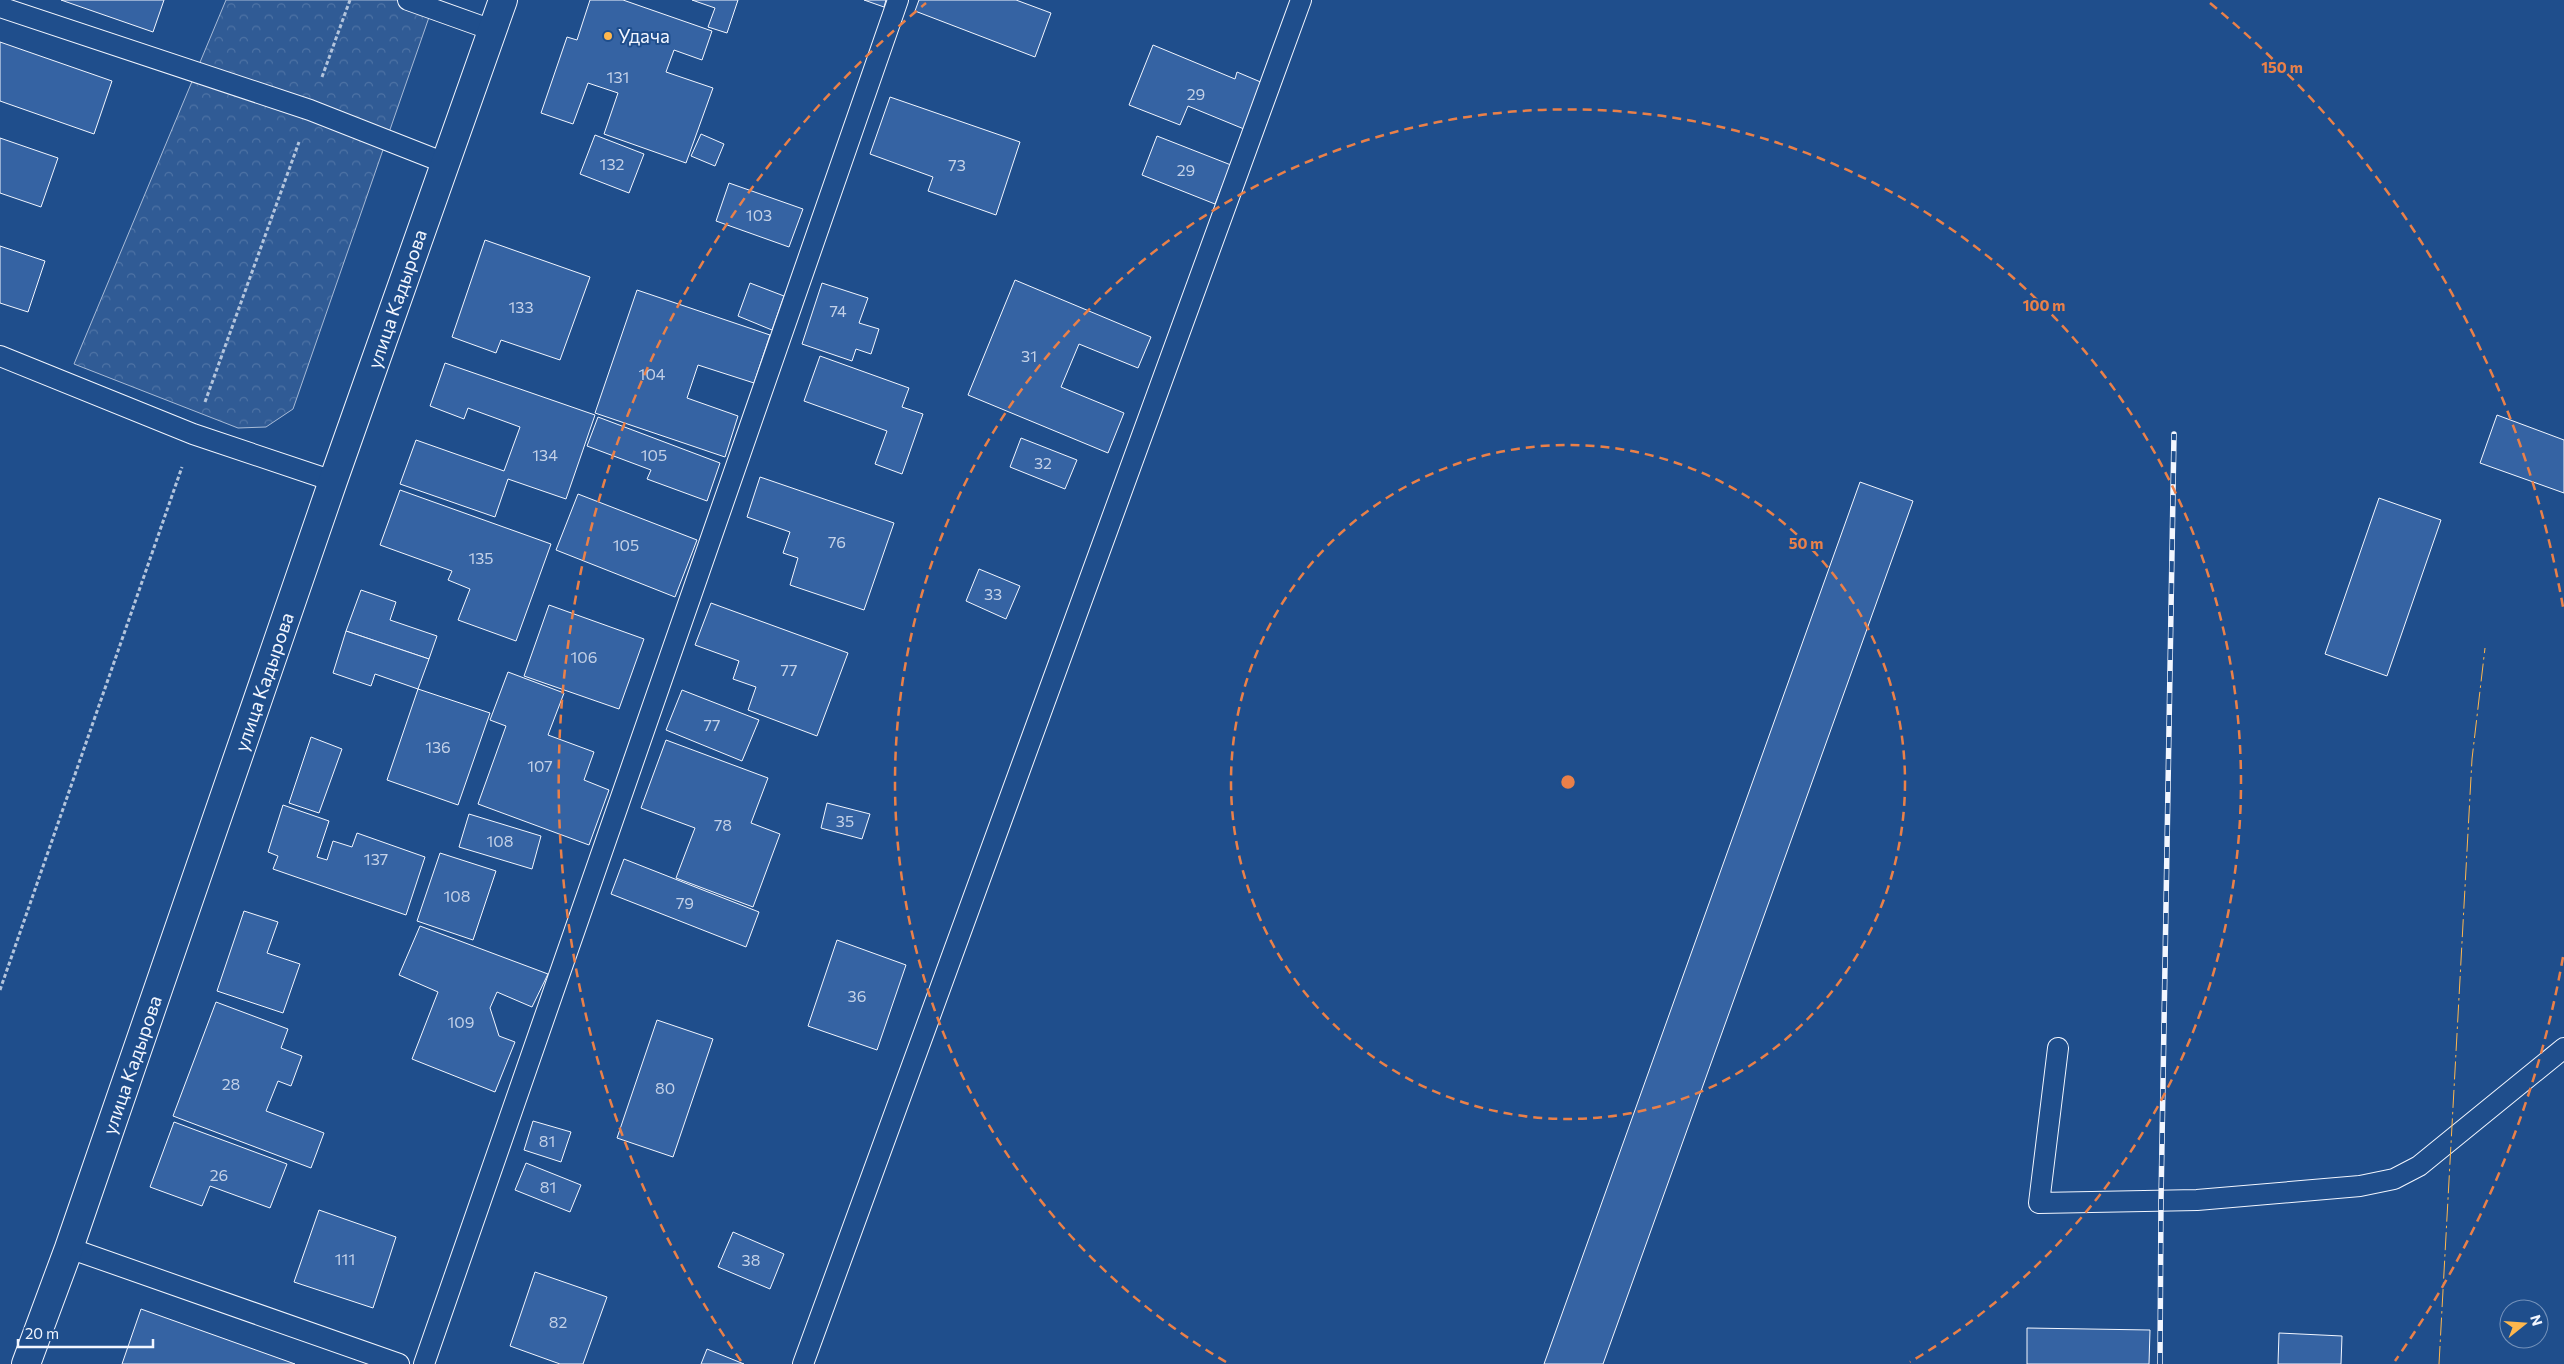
<svg xmlns="http://www.w3.org/2000/svg" width="2564" height="1364" viewBox="0 0 2564 1364" font-family="Commissioner,sans-serif">
	<style>
		.park { fill: url(#park-crowns); stroke: #a8bbd7 }
		.building { fill: #3563a3; stroke: #f2f6ff }
		.lines { fill: none; stroke-linecap: round; stroke-linejoin: round }
		.lane-casing { stroke: #f2f6ff; stroke-width: 22 }
		.secondary-casing { stroke: #f2f6ff; stroke-width: 30 }
		.path { stroke: #b3c4dc; stroke-width: 3; stroke-dasharray: 4 2.5; stroke-linecap: butt }
		.lane { stroke: #1f4e8c; stroke-width: 20 }
		.secondary { stroke: #1f4e8c; stroke-width: 28 }
		.rail-casing { stroke: #f2f6ff; stroke-width: 5.5 }
		.rail { stroke: #1f4e8c; stroke-width: 4; stroke-dasharray: 11; stroke-linecap: butt }
		.power { stroke: #ffb74d; stroke-width: 1; stroke-dasharray: 18 4 2.5 4; stroke-linecap: butt }
		.ring { fill: none; stroke: #ea8049; stroke-width: 2.5; stroke-dasharray: 9 6 }
		.poi-dot { fill: #ffb74d; stroke: #1f4e8c; stroke-width: 2 }
		.labels { text-anchor: middle; stroke-width: 4; stroke-linejoin: round; paint-order: stroke }
		.number-label { font-size: 16px; fill: #c3d1e8 }
		.poi-label { font-size: 19px; fill: #f2f6ff; stroke: #1f4e8c; text-anchor: start }
		.street-label { font-size: 19px; fill: #f2f6ff; stroke: #1f4e8c }
		.centre { fill: #ea8049; stroke: #1f4e8c; stroke-width: 2.5 }
		.ring-label { font-size: 15px; text-anchor: middle; font-weight: bold; fill: #ea8049; stroke: #1f4e8c; stroke-width: 4; stroke-linejoin: round; paint-order: stroke }
	</style>
	<defs>
		<pattern id="park-crowns" width="20" height="18" patternUnits="userSpaceOnUse" patternTransform="scale(1.25)"><rect width="20" height="18" fill="#305b95"/><path d="M2 6a3 3 0 1 1 6 0M12 15a3 3 0 1 1 6 0" fill="none" stroke="#4e73a5"/></pattern>
	</defs>
	<rect width="100%" height="100%" fill="#1f4e8c"/>
	<polygon class="park" points="226,0 435,0 293,409 266,427 238,428 74,364"/>
	<g class="building">
		<polygon points="61,0 164,0 153,32"/>
		<polygon points="590,0 623,0 712,31 702,60 674,50 666,72 713,88 686,163 604,134 618,93 588,83 573,124 541,113 567,37 577,40"/>
		<polygon points="692,0 738,0 727,33 708,27 715,8"/>
		<polygon points="864,0 886,0 884,7"/>
		<polygon points="919,0 1016,0 1051,13 1035,57 915,11"/>
		<polygon points="0,42 112,81 94,134 0,101"/>
		<polygon points="1153,45 1235,79 1237,72 1263,83 1244,129 1188,106 1180,125 1129,105"/>
		<polygon points="890,97 1020,142 996,215 928,191 933,177 870,154"/>
		<polygon points="701,134 724,144 715,166 691,156"/>
		<polygon points="595,135 644,154 629,193 580,174"/>
		<polygon points="1157,136 1231,165 1215,204 1142,175"/>
		<polygon points="0,138 58,158 41,207 0,193"/>
		<polygon points="729,183 803,209 789,247 716,221"/>
		<polygon points="485,240 590,277 560,360 501,340 496,353 452,337"/>
		<polygon points="0,246 45,261 28,312 0,303"/>
		<polygon points="1015,280 1151,337 1138,368 1079,344 1061,387 1124,413 1108,453 968,395"/>
		<polygon points="750,283 784,296 772,330 738,316"/>
		<polygon points="822,283 868,298 859,323 879,329 871,354 856,349 852,361 802,344"/>
		<polygon points="637,290 770,335 754,383 698,365 687,398 738,416 725,457 595,413"/>
		<polygon points="820,356 909,388 902,407 923,414 902,474 875,464 887,431 804,401"/>
		<polygon points="445,363 595,415 566,499 508,479 495,517 400,484 416,440 504,471 520,427 468,408 464,419 430,406"/>
		<polygon points="2497,415 2564,440 2564,493 2480,463"/>
		<polygon points="598,417 720,463 707,501 647,479 651,470 587,446"/>
		<polygon points="1021,438 1077,460 1065,489 1010,467"/>
		<polygon points="760,477 894,523 864,610 790,585 798,558 783,553 790,532 747,517"/>
		<polygon points="1860,482 1913,501 1603,1364 1544,1364"/>
		<polygon points="400,490 551,544 516,641 458,620 470,589 448,580 452,571 380,545"/>
		<polygon points="578,494 697,540 675,597 556,550"/>
		<polygon points="2379,498 2441,520 2387,676 2325,654"/>
		<polygon points="979,569 1020,586 1006,619 966,601"/>
		<polygon points="361,590 396,602 390,620 437,636 429,659 346,631"/>
		<polygon points="711,603 848,653 817,736 748,710 756,687 733,679 739,661 695,645"/>
		<polygon points="549,605 644,639 619,709 524,676"/>
		<polygon points="346,631 429,659 418,689 375,674 371,686 333,673"/>
		<polygon points="508,672 564,693 548,735 594,752 584,780 609,790 589,845 478,804 506,726 490,720"/>
		<polygon points="418,689 490,713 458,805 387,780"/>
		<polygon points="682,690 759,720 742,761 666,730"/>
		<polygon points="311,737 342,749 319,813 289,803"/>
		<polygon points="666,740 768,778 751,823 780,834 753,907 676,878 695,828 641,808"/>
		<polygon points="827,803 870,814 862,839 821,828"/>
		<polygon points="283,805 329,821 317,857 327,860 333,841 352,847 357,833 425,857 406,915 273,869 278,856 268,852"/>
		<polygon points="469,814 541,836 532,869 459,847"/>
		<polygon points="440,853 496,871 473,940 417,921"/>
		<polygon points="624,859 759,912 746,947 611,894"/>
		<polygon points="244,911 278,922 267,953 300,964 283,1013 217,991"/>
		<polygon points="420,926 548,974 532,1007 497,992 490,1008 499,1036 515,1042 495,1092 412,1059 438,992 399,975"/>
		<polygon points="837,940 906,965 877,1050 808,1026"/>
		<polygon points="216,1002 288,1029 281,1048 302,1056 291,1086 278,1081 266,1111 324,1133 311,1168 173,1116"/>
		<polygon points="657,1020 713,1039 673,1157 617,1138"/>
		<polygon points="533,1121 571,1132 561,1162 524,1150"/>
		<polygon points="174,1122 287,1164 270,1208 210,1186 202,1206 150,1187"/>
		<polygon points="526,1163 581,1185 570,1212 515,1190"/>
		<polygon points="319,1210 396,1237 373,1308 294,1282"/>
		<polygon points="733,1232 784,1254 770,1289 718,1267"/>
		<polygon points="535,1272 607,1297 583,1364 560,1364 510,1346"/>
		<polygon points="141,1309 295,1364 122,1364"/>
		<polygon points="2027,1328 2150,1330 2149,1364 2027,1364"/>
		<polygon points="2279,1333 2342,1336 2341,1364 2278,1364"/>
		<polygon points="707,1349 744,1364 701,1364"/>
	</g>
	<g class="lines">
		<defs>
			<g id="lane">
				<polyline points="408,0 492,30"/>
				<polyline points="0,7 310,110 445,163"/>
				<polyline points="0,356 193,434 333,481"/>
				<polyline points="2058,1048 2039,1203 2197,1200 2360,1186 2394,1179 2419,1166 2564,1048"/>
				<polyline points="69,1248 399,1364"/>
				<polyline points="424,1364 898,0"/>
				<polyline points="803,1364 1301,0"/>
			</g>
			<polyline id="secondary" points="26,1364 69,1248 333,481 503,0"/>
		</defs>
		<use href="#lane" class="lane-casing"/>
		<use href="#secondary" class="secondary-casing"/>
		<g class="path">
			<polyline points="322,77 350,0"/>
			<polyline points="205,402 299,142"/>
			<polyline points="0,990 182,467"/>
		</g>
		<use href="#lane" class="lane"/>
		<use href="#secondary" class="secondary"/>
		<defs>
			<polyline id="rail" points="2160,1364 2161,1201 2174,434"/>
		</defs>
		<use href="#rail" class="rail-casing"/>
		<use href="#rail" class="rail"/>
		<polyline class="power" points="2439,1364 2472,759 2485,648"/>
	</g>
	<g class="ring">
		<circle cx="1568" cy="782" r="337"/>
		<path d="M1226 1362A673 673 0 1 1 1910 1362"/>
		<path d="M2563 957A1010 1010 0 0 1 2395 1361M741 1361A1010 1010 0 0 1 926 3M2210 3A1010 1010 0 0 1 2563 607"/>
	</g>
	<circle class="poi-dot" cx="608" cy="36" r="5"/>
	<g class="labels">
		<g class="number-label">
			<text x="618" y="83">131</text>
			<text x="1196" y="100">29</text>
			<text x="612" y="170">132</text>
			<text x="957" y="171">73</text>
			<text x="1186" y="176">29</text>
			<text x="759" y="221">103</text>
			<text x="521" y="313">133</text>
			<text x="838" y="317">74</text>
			<text x="1029" y="362">31</text>
			<text x="652" y="380">104</text>
			<text x="545" y="461">134</text>
			<text x="654" y="461">105</text>
			<text x="1043" y="469">32</text>
			<text x="837" y="548">76</text>
			<text x="626" y="551">105</text>
			<text x="481" y="564">135</text>
			<text x="993" y="600">33</text>
			<text x="584" y="663">106</text>
			<text x="789" y="676">77</text>
			<text x="712" y="731">77</text>
			<text x="438" y="753">136</text>
			<text x="540" y="772">107</text>
			<text x="845" y="827">35</text>
			<text x="723" y="831">78</text>
			<text x="500" y="847">108</text>
			<text x="376" y="865">137</text>
			<text x="457" y="902">108</text>
			<text x="685" y="909">79</text>
			<text x="857" y="1002">36</text>
			<text x="461" y="1028">109</text>
			<text x="231" y="1090">28</text>
			<text x="665" y="1094">80</text>
			<text x="547" y="1147">81</text>
			<text x="219" y="1181">26</text>
			<text x="548" y="1193">81</text>
			<text x="345" y="1265">111</text>
			<text x="751" y="1266">38</text>
			<text x="558" y="1328">82</text>
		</g>
		<g class="poi-label">
			<text x="618" y="43">Удача</text>
		</g>
		<g class="street-label">
			<text transform="translate(397 299) rotate(-71)" y="7">улица Кадырова</text>
			<text transform="translate(264 682) rotate(-71)" y="7">улица Кадырова</text>
			<text transform="translate(132 1065) rotate(-71)" y="7">улица Кадырова</text>
		</g>
	</g>
	<circle cx="1568" cy="782" r="8" class="centre"/>
	<g class="ring-label">
		<text x="2282" y="73">150 m</text>
		<text x="2044" y="311">100 m</text>
		<text x="1806" y="549">50 m</text>
	</g>
	<g transform="translate(2524 1324) rotate(73)"><circle r="24" fill="#1f4e8c" stroke="#7391ba"/>
	<path d="M0-4L9 19L0 12L-9 19Z" fill="#ffb74d"/>
	<text y="-8" font-size="14" font-weight="bold" text-anchor="middle" fill="#f2f6ff">N</text>
	</g>
	<path d="M18 1339v8h135v-8" fill="none" stroke="#f2f6ff" stroke-width="2.5"/>
	<text x="25" y="1339" font-size="15" fill="#f2f6ff" stroke="#1f4e8c" stroke-width="4" paint-order="stroke">20 m</text>
</svg>
